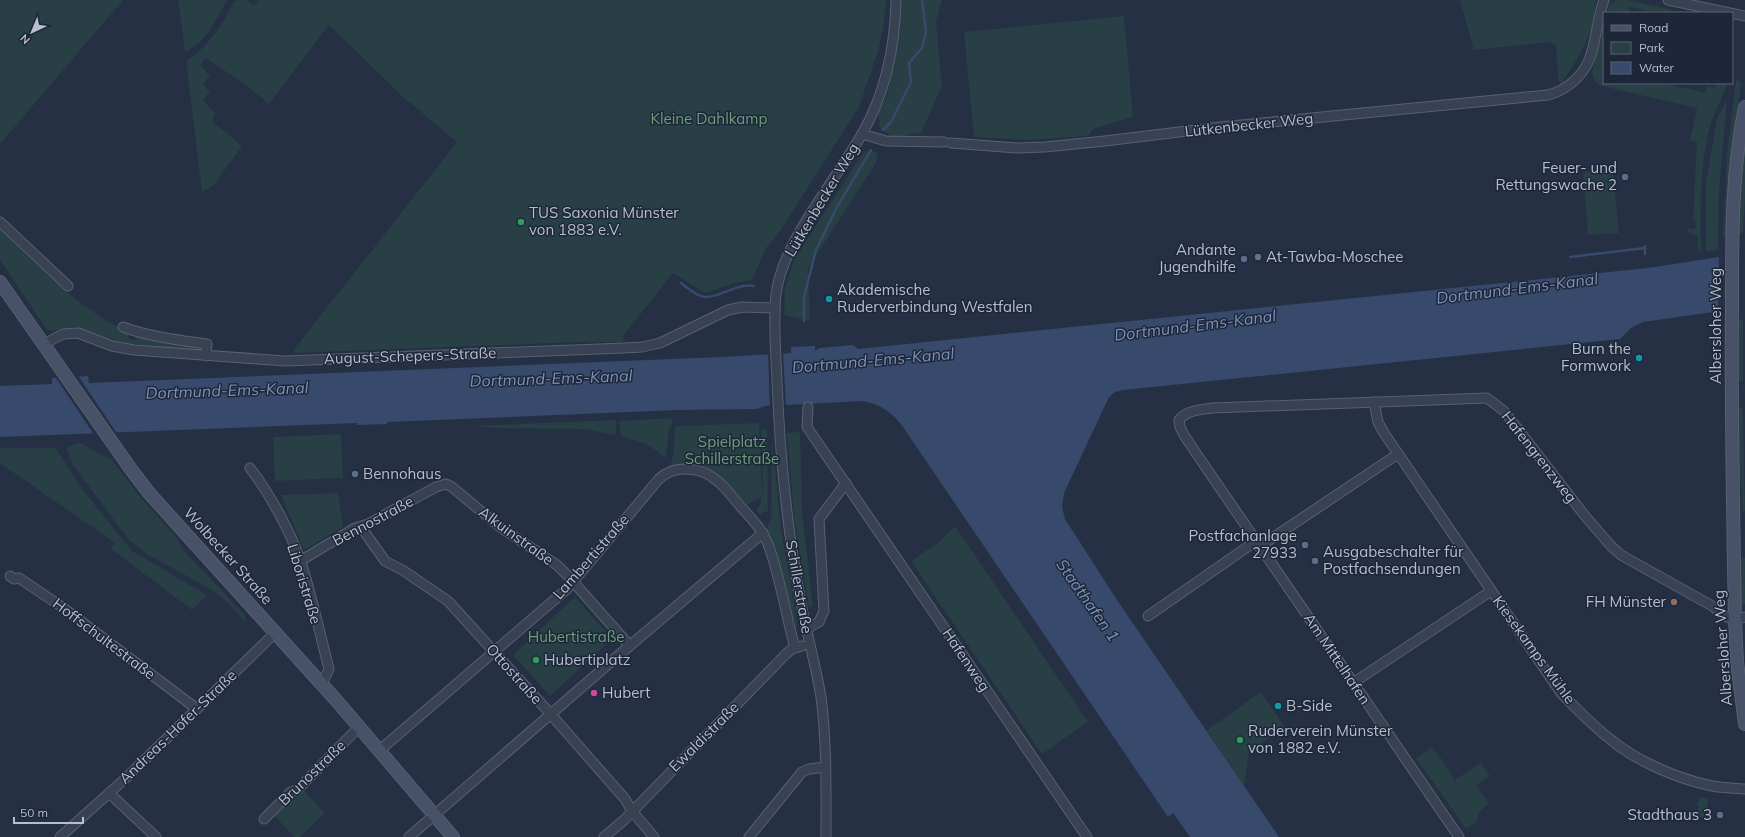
<svg xmlns="http://www.w3.org/2000/svg" width="1745" height="837" viewBox="0 0 1745 837" font-family="Mulish,sans-serif">
	<style>
		.green { fill: #273f45 }
		.water { fill: #374a6c }
		.pier { fill: #253044 }
		.lines { fill: none; stroke-linecap: round; stroke-linejoin: round }
		.stream { stroke: #374a6c; stroke-width: 2.5 }
		.minor-casing { stroke: #586071; stroke-width: 11 }
		.secondary-casing { stroke: #586071; stroke-width: 14 }
		.minor { stroke: #394253; stroke-width: 9 }
		.secondary { stroke: #475167; stroke-width: 12 }
		.service-dot { fill: #5c6f8a; stroke: #1e2739; stroke-width: 1.5 }
		.leisure-dot { fill: #2e9e5b; stroke: #1e2739; stroke-width: 1.5 }
		.worship-dot { fill: #6b7280; stroke: #1e2739; stroke-width: 1.5 }
		.culture-dot { fill: #0f9aa8; stroke: #1e2739; stroke-width: 1.5 }
		.education-dot { fill: #8d6e63; stroke: #1e2739; stroke-width: 1.5 }
		.hotel-dot { fill: #d1479c; stroke: #1e2739; stroke-width: 1.5 }
		.labels { text-anchor: middle; stroke-width: 3; stroke-linejoin: round; paint-order: stroke }
		.park-label { font-size: 15px; fill: #6c9f7b; stroke: #1e2739 }
		.street-label { font-size: 15px; fill: #b7becd; stroke: #1e2739 }
		.poi-label { font-size: 15px; fill: #b7becd; stroke: #1e2739; text-anchor: start }
		.water-label { font-size: 16px; font-style: italic; fill: #7c91b6; stroke: #1e2739 }
	</style>
	<rect width="100%" height="100%" fill="#253044"/>
	<g class="green">
		<polygon points="0,0 123,0 0,144"/>
		<path d="M178 0H227C217 17 207 44 185 51Z"/>
		<path d="M237 0H247L254 6 260 0H886L884 24 878 51 859 107 778 234 766 248 752 280 734 283 705 293 673 273 624 335 623 342H582L294 353 295 348 457 142 403 97 329 25 269 104 247 86 206 58 200 65 210 76 203 84 210 92 203 100 215 113 212 121 242 146 213 186 202 192 186 61C209 46 221 27 233 3Z"/>
		<polygon points="901,0 942,0 936,22 942,86 921,133 892,137 880,128 878,113 887,94 900,30"/>
		<path d="M1460 0H1596C1595 32 1579 58 1561 84L1558 79 1556 46 1550 42 1474 50Z"/>
		<polygon points="1616,0 1627,0 1673,10 1673,13 1656,13 1630,7 1628,13 1607,13 1609,5"/>
		<polygon points="1124,16 1133,117 1093,129 1088,136 1026,140 974,137 964,32"/>
		<path d="M1604 24V83H1663L1705 93 1707 86 1715 88 1716 83H1727C1723 96 1717 107 1712 120 1699 161 1701 209 1701 251L1699 252 1698 251V236L1688 232V228L1695 229 1696 220 1693 219 1697 142 1690 140 1697 108 1601 86 1594 80 1592 72Z"/>
		<polygon points="1736,80 1741,82 1728,192 1727,236 1723,236 1727,154"/>
		<polygon points="1727,100 1719,190 1718,250 1708,252 1706,250 1706,183 1717,118"/>
		<polygon points="1745,130 1745,199 1743,233 1737,234 1737,214"/>
		<polygon points="864,151 878,152 876,163 808,268 810,321 784,315 785,288 794,260"/>
		<polygon points="1613,170 1619,233 1588,235 1583,172"/>
		<path d="M0 230C40 268 79 309 129 332L128 338 135 340 137 335 202 345 204 351 123 343 82 329 73 327 51 331 47 330 0 260Z"/>
		<polygon points="1743,319 1743,381 1736,382 1736,320"/>
		<polygon points="1743,407 1745,511 1742,511 1742,490 1737,460 1736,409"/>
		<polygon points="671,418 673,422 669,430 666,458 647,444 621,436 619,421"/>
		<polygon points="616,420 616,435 585,429 495,428 472,426"/>
		<path d="M759 423 762 493 763 483 761 431 767 429 768 511 763 512 760 515 756 510 761 503V497L747 505C734 490 722 474 703 467V462L689 459 688 464 671 466 674 448 675 428 676 426Z"/>
		<polygon points="800,432 802,511 813,607 809,607 795,524 787,433"/>
		<polygon points="341,434 343,478 275,481 273,437"/>
		<polygon points="772,437 781,529 798,627 796,627 776,551 767,529 771,518"/>
		<polygon points="77,443 84,444 90,449 111,459 141,498 176,537 184,551 244,614 246,623 227,602 212,590 147,554 129,540 73,465 67,449 69,446"/>
		<polygon points="0,448 52,448 56,449 85,493 132,551 207,595 192,610 111,549 115,543 0,463"/>
		<polygon points="338,493 343,527 304,550 281,495"/>
		<polygon points="955,526 1088,722 1042,754 911,561 938,543"/>
		<polygon points="1743,557 1745,558 1745,604 1741,607 1739,563"/>
		<polygon points="575,597 612,639 550,696 513,655"/>
		<polygon points="1261,692 1285,727 1249,752 1244,786 1207,730"/>
		<path d="M1427 745C1437 748 1449 772 1455 780L1481 763 1490 776 1476 785 1489 803 1480 811 1476 822 1466 829 1416 758 1430 749Z"/>
		<polygon points="304,791 325,813 300,837 294,837 274,815 286,801"/>
		<polygon points="1701,797 1708,799 1706,819 1698,817 1698,805 1696,805"/>
	</g>
	<path class="water" d="M1745 253 1720 311 1643 322 1631 328 1620 339 1123 390 1115 392 1109 397 1064 493 1062 507 1065 519 1117 600 1279 837H1190L1173 813 1168 817 903 427C892 412 880 404 862 401L765 406 757 409 677 410 387 422V424L357 425V423L0 437V386L52 384V378L88 376 89 383 721 357 791 353V347L815 346V351L819 348 853 345 858 349 1648 268Z"/>
	<g class="pier">
		<polygon points="1745,251 1745,307 1718,313 1719,255"/>
		<polygon points="768,352 783,352 786,407 770,408"/>
		<polygon points="77,374 118,435 95,436 54,375"/>
	</g>
	<g class="lines">
		<g class="stream">
			<polyline points="883,130 891,122 911,82 909,63 922,48 926,31 922,0"/>
			<polyline points="1645,246 1645,254"/>
			<polyline points="1570,257 1645,248"/>
			<path d="M681 283C688 288 696 296 705 297 720 298 736 283 754 286"/>
			<polyline points="804,321 804,297 816,250 837,207 871,150"/>
		</g>
		<defs>
			<g id="minor">
				<polyline points="1668,0 1745,16"/>
				<polyline points="862,134 886,141 944,142"/>
				<path d="M951 143 1017 148 1045 147 1105 141 1220 127 1548 95C1565 91 1582 77 1589 60 1596 44 1597 18 1604 0"/>
				<polyline points="0,222 68,286"/>
				<path d="M123 327C150 337 178 340 207 344L206 356"/>
				<polyline points="44,344 63,334 78,333 112,346 134,350 285,361 624,348 642,347 660,343 728,310 742,307 775,308"/>
				<path d="M1374 402 1378 422 1384 433 1561 693C1577 709 1592 725 1610 739 1636 761 1678 779 1712 786 1723 788 1734 788 1745 789"/>
				<polyline points="808,407 807,427 1087,837"/>
				<path d="M250 468C270 494 290 531 301 562 312 597 320 634 329 669L322 684"/>
				<polyline points="361,527 385,561 404,571 448,601 547,710 625,799 632,811 654,837"/>
				<polyline points="1259,547 1398,454"/>
				<polyline points="300,561 355,528 368,524 436,487 446,484 452,487 500,527 557,565 568,576 630,646"/>
				<polyline points="10,576 14,579 19,578 62,607 197,709"/>
				<polyline points="1148,616 1256,541"/>
				<polyline points="806,629 819,622 824,611 819,519 846,483"/>
				<polyline points="1353,683 1491,591"/>
				<path d="M380 750 568 588 658 480C673 465 700 466 716 480 726 487 733 498 741 507 751 518 762 529 768 544 780 576 785 611 794 644L796 647"/>
				<polyline points="109,793 156,837"/>
				<polyline points="264,819 291,792 298,789 360,726"/>
				<polyline points="60,837 127,777 276,632"/>
				<polyline points="409,837 620,654 763,533"/>
				<polyline points="604,837 624,820 786,654 792,649 802,646"/>
				<polyline points="749,837 802,772 809,769 825,767"/>
				<path d="M826 837C826 791 827 743 821 697 816 666 807 635 801 603 787 530 780 456 777 382 776 353 773 323 776 295 781 244 836 180 862 134 885 94 895 46 896 0"/>
				<path d="M1459 837 1198 456 1184 435 1180 427 1179 420C1187 410 1200 410 1212 408L1487 398 1504 411 1585 516 1611 546 1621 555 1714 607C1723 617 1731 621 1745 617"/>
			</g>
			<g id="secondary">
				<path d="M1745 107C1731 174 1732 243 1732 312 1731 414 1733 517 1735 620L1737 662 1745 724"/>
				<polyline points="0,282 130,468 149,493 336,700 453,837"/>
			</g>
		</defs>
		<use href="#minor" class="minor-casing"/>
		<use href="#secondary" class="secondary-casing"/>
		<use href="#minor" class="minor"/>
		<use href="#secondary" class="secondary"/>
	</g>
	<g class="service-dot">
		<circle cx="1625" cy="177" r="4"/>
		<circle cx="1244" cy="259" r="4"/>
		<circle cx="355" cy="474" r="4"/>
		<circle cx="1305" cy="545" r="4"/>
		<circle cx="1315" cy="561" r="4"/>
		<circle cx="1720" cy="815" r="4"/>
	</g>
	<g class="leisure-dot">
		<circle cx="521" cy="222" r="4"/>
		<circle cx="536" cy="660" r="4"/>
		<circle cx="1240" cy="740" r="4"/>
	</g>
	<circle class="worship-dot" cx="1258" cy="257" r="4"/>
	<g class="culture-dot">
		<circle cx="829" cy="299" r="4"/>
		<circle cx="1639" cy="358" r="4"/>
		<circle cx="1278" cy="706" r="4"/>
	</g>
	<circle class="education-dot" cx="1674" cy="602" r="4"/>
	<circle class="hotel-dot" cx="594" cy="693" r="4"/>
	<g class="labels">
		<g class="park-label">
			<text x="709" y="124">Kleine Dahlkamp</text>
			<text x="732" y="447">Spielplatz<tspan x="732" dy="17">Schillerstraße</tspan></text>
			<text x="576" y="642">Hubertistraße</text>
		</g>
		<g class="street-label">
			<text transform="translate(1249 125) rotate(-6)" y="5">Lütkenbecker Weg</text>
			<text transform="translate(822 200) rotate(-59)" y="5">Lütkenbecker Weg</text>
			<text transform="translate(1716 326) rotate(-90)" y="5">Albersloher Weg</text>
			<text transform="translate(410 356) rotate(-2)" y="5">August-Schepers-Straße</text>
			<text transform="translate(1539 457) rotate(52)" y="5">Hafengrenzweg</text>
			<text transform="translate(373 521) rotate(-28)" y="5">Bennostraße</text>
			<text transform="translate(516 536) rotate(36)" y="5">Alkuinstraße</text>
			<text transform="translate(228 556) rotate(48)" y="5">Wolbecker Straße</text>
			<text transform="translate(591 557) rotate(-49)" y="5">Lambertistraße</text>
			<text transform="translate(304 584) rotate(73)" y="5">Liboristraße</text>
			<text transform="translate(799 587) rotate(80)" y="5">Schillerstraße</text>
			<text transform="translate(104 639) rotate(37)" y="5">Hoffschultestraße</text>
			<text transform="translate(1723 648) rotate(-94)" y="5">Albersloher Weg</text>
			<text transform="translate(1534 650) rotate(54)" y="5">Kiesekamps Mühle</text>
			<text transform="translate(1337 659) rotate(56)" y="5">Am Mittelhafen</text>
			<text transform="translate(966 660) rotate(56)" y="5">Hafenweg</text>
			<text transform="translate(514 674) rotate(48)" y="5">Ottostraße</text>
			<text transform="translate(178 727) rotate(-44)" y="5">Andreas-Hofer-Straße</text>
			<text transform="translate(704 737) rotate(-45)" y="5">Ewaldistraße</text>
			<text transform="translate(312 773) rotate(-44)" y="5">Brunostraße</text>
		</g>
		<g class="poi-label">
			<text x="1617" y="173" text-anchor="end">Feuer- und<tspan x="1617" dy="17">Rettungswache 2</tspan></text>
			<text x="529" y="218">TUS Saxonia Münster<tspan x="529" dy="17">von 1883 e.V.</tspan></text>
			<text x="1236" y="255" text-anchor="end">Andante<tspan x="1236" dy="17">Jugendhilfe</tspan></text>
			<text x="1266" y="262">At-Tawba-Moschee</text>
			<text x="837" y="295">Akademische<tspan x="837" dy="17">Ruderverbindung Westfalen</tspan></text>
			<text x="1631" y="354" text-anchor="end">Burn the<tspan x="1631" dy="17">Formwork</tspan></text>
			<text x="363" y="479">Bennohaus</text>
			<text x="1297" y="541" text-anchor="end">Postfachanlage<tspan x="1297" dy="17">27933</tspan></text>
			<text x="1323" y="557">Ausgabeschalter für<tspan x="1323" dy="17">Postfachsendungen</tspan></text>
			<text x="1666" y="607" text-anchor="end">FH Münster</text>
			<text x="544" y="665">Hubertiplatz</text>
			<text x="602" y="698">Hubert</text>
			<text x="1286" y="711">B-Side</text>
			<text x="1248" y="736">Ruderverein Münster<tspan x="1248" dy="17">von 1882 e.V.</tspan></text>
			<text x="1712" y="820" text-anchor="end">Stadthaus 3</text>
		</g>
		<g class="water-label">
			<text transform="translate(1517 288) rotate(-7)" y="6">Dortmund-Ems-Kanal</text>
			<text transform="translate(1195 325) rotate(-7)" y="6">Dortmund-Ems-Kanal</text>
			<text transform="translate(873 360) rotate(-5)" y="6">Dortmund-Ems-Kanal</text>
			<text transform="translate(551 378) rotate(-2)" y="6">Dortmund-Ems-Kanal</text>
			<text transform="translate(227 390) rotate(-2)" y="6">Dortmund-Ems-Kanal</text>
			<text transform="translate(1088 600) rotate(55)" y="6">Stadthafen 1</text>
		</g>
	</g>
	<rect x="1603" y="12" width="130" height="72" fill="#1e2739" stroke="#5b6374"/>
	<rect x="1611" y="25" width="20" height="6" fill="#475167" stroke="#5b6374"/>
	<text x="1639" y="32" font-size="12" fill="#b7becd">Road</text>
	<rect x="1611" y="42" width="20" height="12" fill="#273f45" stroke="#5b6374"/>
	<text x="1639" y="52" font-size="12" fill="#b7becd">Park</text>
	<rect x="1611" y="62" width="20" height="12" fill="#374a6c" stroke="#5b6374"/>
	<text x="1639" y="72" font-size="12" fill="#b7becd">Water</text>
	<g transform="translate(32 32) rotate(224)" stroke="#1e2739" stroke-width="3" paint-order="stroke">
	<path d="M0-3L7 15L0 10L-7 15Z" fill="#b7becd"/>
	<text y="-6" font-size="11" font-weight="bold" text-anchor="middle" fill="#b7becd">N</text>
	</g>
	<path d="M14 817v6h69v-6" fill="none" stroke="#b7becd" stroke-width="2"/>
	<text x="20" y="817" font-size="12" fill="#b7becd" stroke="#1e2739" stroke-width="3" paint-order="stroke">50 m</text>
</svg>
